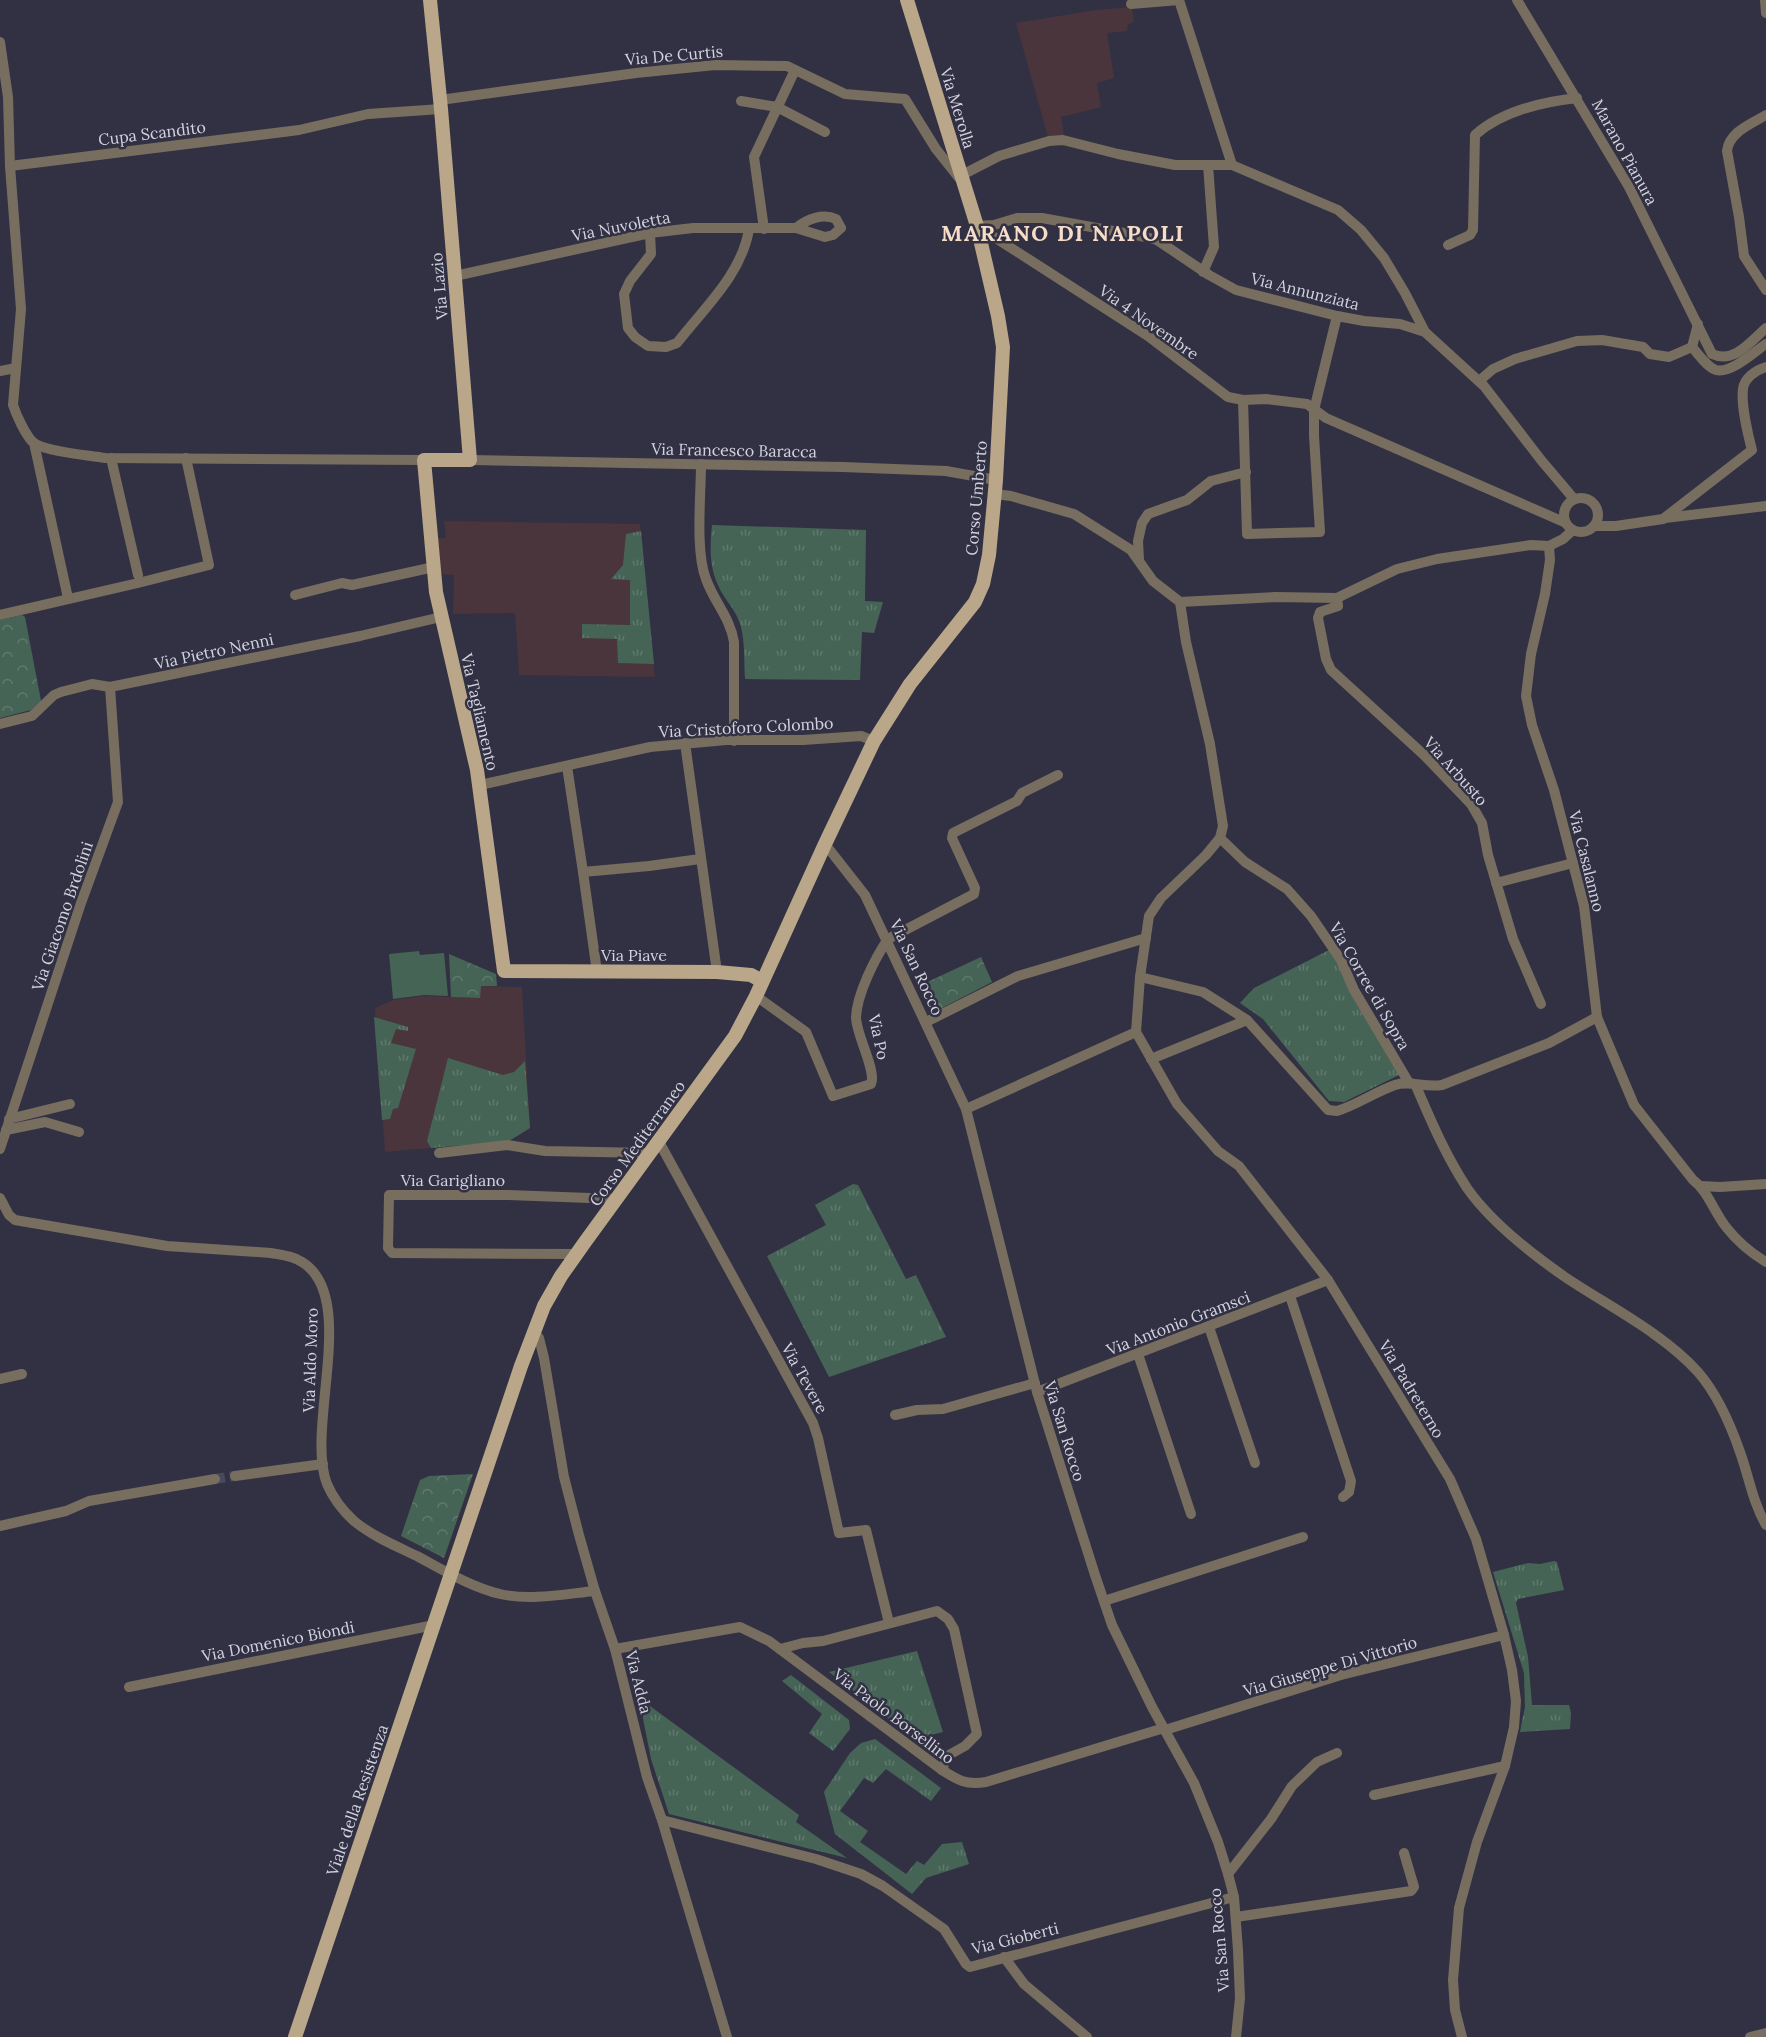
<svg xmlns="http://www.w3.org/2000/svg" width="1766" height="2037" viewBox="0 0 1766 2037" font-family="Lora,serif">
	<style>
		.education { fill: #49353b }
		.grass { fill: url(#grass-tufts) }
		.park { fill: url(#park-crowns) }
		.pitch { fill: #466456 }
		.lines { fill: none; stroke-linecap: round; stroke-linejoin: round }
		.minor-tunnel { stroke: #4a495b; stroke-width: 10; stroke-dasharray: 10 5; stroke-linecap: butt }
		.minor { stroke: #776e5f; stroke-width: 10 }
		.major { stroke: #baa688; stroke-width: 14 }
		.labels { text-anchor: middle; stroke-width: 5; stroke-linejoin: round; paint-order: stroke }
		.street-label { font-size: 16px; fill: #d3d3df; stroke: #323144 }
		.district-label { font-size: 22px; font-weight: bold; letter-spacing: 1.5px; fill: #f7dcc8; stroke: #323144 }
	</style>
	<defs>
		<pattern id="grass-tufts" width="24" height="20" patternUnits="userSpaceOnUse" patternTransform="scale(1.5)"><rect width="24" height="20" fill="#466456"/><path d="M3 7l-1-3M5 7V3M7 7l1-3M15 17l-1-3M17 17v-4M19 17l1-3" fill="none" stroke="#60796e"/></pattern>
		<pattern id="park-crowns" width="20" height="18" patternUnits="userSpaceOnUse" patternTransform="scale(1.5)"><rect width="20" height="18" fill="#466456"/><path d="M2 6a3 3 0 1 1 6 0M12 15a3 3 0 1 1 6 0" fill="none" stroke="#60796e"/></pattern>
	</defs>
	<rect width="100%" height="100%" fill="#323144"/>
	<g class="education">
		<polygon points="1132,7 1134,22 1128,24 1127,31 1107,33 1114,78 1097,83 1101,107 1061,117 1064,135 1048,137 1016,23 1096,10"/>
		<polygon points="444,521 640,524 655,677 519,675 515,613 453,614 454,575 442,574 436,538 446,538"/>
		<polygon points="481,986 522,987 530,1128 509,1141 385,1152 375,1008 393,1000 423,996 479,998"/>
	</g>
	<g class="grass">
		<path d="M712 525 866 530 865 601 883 602 874 633 862 632 860 680 745 679C744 662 745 643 741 627 737 610 724 600 718 585 709 566 710 545 712 525Z"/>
		<polygon points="641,531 654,664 618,663 617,639 582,638 582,624 630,625 630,580 611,579 623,565 626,534"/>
		<polygon points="1333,948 1399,1075 1344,1102 1329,1101 1263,1019 1240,1003 1254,988"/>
		<polygon points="374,1017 408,1027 408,1031 396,1029 391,1043 416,1049 398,1108 393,1109 390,1119 382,1120"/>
		<polygon points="448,1058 503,1075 514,1072 525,1061 530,1128 509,1141 431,1148 427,1141"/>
		<polygon points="853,1184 858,1185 906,1279 916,1275 946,1337 829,1377 767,1256 826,1225 815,1205"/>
		<polygon points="1554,1561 1557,1562 1564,1590 1518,1599 1516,1603 1528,1657 1532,1705 1569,1705 1571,1713 1570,1729 1520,1732 1525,1707 1524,1673 1493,1572 1528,1563 1540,1564"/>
		<polygon points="917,1651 943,1732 914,1739 829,1672"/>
		<polygon points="791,1675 849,1720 850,1729 833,1751 809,1733 822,1714 782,1681"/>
		<polygon points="639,1698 799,1815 796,1822 847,1858 669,1814 651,1759"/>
		<polygon points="875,1739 941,1788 931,1801 886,1769 873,1783 864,1778 840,1811 868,1831 860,1842 906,1874 917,1861 924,1865 942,1844 962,1842 969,1864 926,1878 912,1894 835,1834 824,1792 850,1753 861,1743"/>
	</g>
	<g class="park">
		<polygon points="22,615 25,617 41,701 31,710 0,718 0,620"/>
		<polygon points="449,954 496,974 497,986 481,986 480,998 451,997"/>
		<polygon points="981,957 992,982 936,1011 923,984"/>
		<polygon points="473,1474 444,1558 401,1536 420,1480 429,1476"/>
	</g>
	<polygon class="pitch" points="419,951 420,955 444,953 448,996 424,995 393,999 389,954"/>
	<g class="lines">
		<polyline class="minor-tunnel" points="215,1479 235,1476"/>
		<g class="minor">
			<polyline points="1179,0 1232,165"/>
			<path d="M1517 0 1629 187 1712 354C1734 364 1750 342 1766 328"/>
			<polyline points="1765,0 1766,13"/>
			<polyline points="1131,4 1179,0"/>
			<path d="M0 42 8 97 10 166 21 309 13 405C16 414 26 437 34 443 47 452 88 455 105 458L424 460"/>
			<polyline points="440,100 636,73 715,65 787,66 845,94 905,99 936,149 959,178"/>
			<polyline points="741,101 777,107 825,132"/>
			<path d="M1766 115C1751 124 1729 132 1727 151L1739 217 1744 256 1766 290"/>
			<polyline points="10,166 299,130 368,114 441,109"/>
			<polyline points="962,175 999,156 1049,141 1063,140 1118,154 1175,165 1232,165 1338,210 1361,230 1384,258 1405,293 1425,332 1484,386 1541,460 1574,499"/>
			<polyline points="977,226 1148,336 1228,397 1243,400 1266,399 1307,404 1326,418 1566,523"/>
			<polyline points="977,226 994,225 1017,218 1042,218 1146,237 1157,240 1209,275 1236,290 1337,316 1364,321 1400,324 1425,332"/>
			<polyline points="764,229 754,157 795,70"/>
			<path d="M650 233 651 254 630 281 624 294 628 328 635 337 648 346 666 347 677 343C704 308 742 274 749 229"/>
			<path d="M1448 245 1470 235 1473 230 1475 135C1502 111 1541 102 1577 98"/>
			<polyline points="1203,272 1214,247 1208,165"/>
			<path d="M455 276 650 233 693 228H796L825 237 833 235 841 228 836 219C823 213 807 219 796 228"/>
			<path d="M1692 347C1698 354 1707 367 1716 370 1731 374 1754 352 1766 344"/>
			<polyline points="0,371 16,368"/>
			<polyline points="1479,381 1493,369 1515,359 1577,341 1602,340 1643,347 1650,354 1669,357 1692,347 1698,324"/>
			<polyline points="1243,400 1247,534 1320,532 1314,436 1314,410 1337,316"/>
			<polyline points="34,443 68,598"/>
			<polyline points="111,458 138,575"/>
			<polyline points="470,460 843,467 946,471 996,480"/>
			<path d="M701 464C701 495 695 551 706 579 714 602 730 617 734 642V741"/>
			<polyline points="995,494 1011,496 1074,514 1131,550 1153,581 1180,602 1276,597 1337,598 1397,569 1437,559 1531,545 1549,546"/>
			<circle cx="1581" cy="515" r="17"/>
			<polyline points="1665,518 1766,506"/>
			<path d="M1594 526H1616L1663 519 1752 450C1748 435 1741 404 1743 389 1744 378 1756 370 1766 367"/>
			<path d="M1573 530 1563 539 1549 546 1550 560 1545 594 1531 654 1526 696 1532 725 1554 790 1584 906 1597 1017 1634 1105 1693 1180C1708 1191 1714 1212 1726 1227 1737 1241 1751 1253 1766 1262"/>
			<polyline points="1139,560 1138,541 1142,523 1148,514 1187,500 1211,481 1246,472"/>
			<polyline points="295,595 342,583 352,585 434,567"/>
			<polyline points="1337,598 1338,606 1320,612 1318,618 1326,659 1331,670 1424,755 1471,804 1482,823 1488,855 1513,939 1541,1004"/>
			<polyline points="1180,602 1186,642 1210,744 1223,826 1220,838 1206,855 1161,898 1149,916 1140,977 1136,1032 1177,1104 1218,1151 1239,1166 1328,1280 1450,1479 1476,1539 1504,1635 1512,1670 1516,1701 1514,1727 1505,1766 1477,1842 1459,1908 1453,1980 1455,2010 1462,2037"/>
			<polyline points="0,615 138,583 209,565 186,458"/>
			<polyline points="0,724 32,716 54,695 61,692 92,684 110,687 360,636 441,617"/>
			<polyline points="685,743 717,972"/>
			<polyline points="567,766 583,872 649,866 700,859"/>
			<polyline points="480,785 650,747 726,740 803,740 861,736 874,741"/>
			<polyline points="1220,838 1245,862 1287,889 1311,916 1341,960 1354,990 1409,1083"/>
			<polyline points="825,844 865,895 966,1109 1037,1392 1095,1575 1112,1625 1152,1707 1194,1783 1218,1842 1228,1874 1234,1897 1238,1950 1240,1998 1236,2037"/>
			<polyline points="583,872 597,972"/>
			<polyline points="1496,883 1573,863"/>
			<path d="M1140 977 1203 992 1247 1020 1328 1110 1337 1111C1357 1105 1375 1092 1395 1085 1409 1080 1425 1088 1442 1085L1549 1043 1597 1017"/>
			<path d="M756 996 806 1032 833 1096 871 1084C877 1071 856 1035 856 1017 857 994 875 958 888 939L974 894 975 888 952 838 953 833 1017 801 1022 793 1058 775"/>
			<polyline points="926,1022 1018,976 1146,938"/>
			<polyline points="1151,1059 1247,1020"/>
			<path d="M1416 1086C1431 1121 1446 1156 1467 1188 1490 1221 1532 1254 1565 1277 1608 1306 1663 1333 1698 1372 1718 1395 1730 1423 1740 1452 1749 1477 1753 1503 1766 1525"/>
			<polyline points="966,1109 1136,1032"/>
			<polyline points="9,1119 70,1104"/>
			<polyline points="6,1130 45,1122 79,1132"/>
			<polyline points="658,1140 813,1423 818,1438 839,1533 866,1530 889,1623"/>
			<polyline points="0,1149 81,903 118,802 110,687"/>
			<polyline points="439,1153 507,1145 545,1151 649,1153"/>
			<polyline points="1701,1186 1720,1187 1766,1184"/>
			<path d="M0 1198 9 1215 15 1220 167 1246 271 1253C282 1255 293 1256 302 1262 359 1297 305 1428 327 1484 333 1498 343 1511 354 1521 372 1536 396 1546 417 1556 443 1570 471 1587 500 1594 530 1601 565 1594 595 1591"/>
			<polyline points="577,1254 392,1253 388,1248 389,1195 507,1195 617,1199"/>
			<polyline points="1290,1296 1351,1481 1349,1492 1343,1497"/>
			<polyline points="1209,1327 1255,1463"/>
			<polyline points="534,1332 539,1338 544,1358 564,1477 579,1535 595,1591 615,1649 647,1777 662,1820 727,2037"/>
			<polyline points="1138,1354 1191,1514"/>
			<polyline points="0,1379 22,1374"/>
			<polyline points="1037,1392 1328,1280"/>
			<polyline points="895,1415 917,1410 943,1409 1035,1383"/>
			<polyline points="235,1476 323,1464"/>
			<polyline points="0,1526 66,1511 89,1501 215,1479"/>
			<polyline points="1104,1601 1303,1537"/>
			<path d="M615 1649 740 1627 769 1641 942 1770C959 1781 966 1785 986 1782L1164 1728"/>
			<polyline points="780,1649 803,1643 823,1641 937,1611 948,1619 954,1629 977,1734 965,1746 947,1756 942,1770"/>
			<polyline points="129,1687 434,1625"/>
			<polyline points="1165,1730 1341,1675 1504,1635"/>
			<polyline points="1374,1795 1505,1766"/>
			<polyline points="662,1820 816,1859 861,1874 883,1886 944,1929 966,1964 970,1967 1234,1897"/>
			<polyline points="1228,1874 1271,1819 1292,1786 1317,1762 1337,1753"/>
			<polyline points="1236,1917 1411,1891 1414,1887 1404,1853"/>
			<polyline points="1004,1957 1024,1984 1087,2037"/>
			<polyline points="1750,2037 1766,2033"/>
		</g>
		<g class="major">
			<polyline points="430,0 441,109 470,460 424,460 436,592 477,770 504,971 717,972 751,975 762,981"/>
			<polyline points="295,2037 521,1366 544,1306 561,1276 585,1242 735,1036 756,996 825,844 874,741 910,684 975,602 983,584 989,555 996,480 1003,347 998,316 977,226 907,0"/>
		</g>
	</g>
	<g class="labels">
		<g class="street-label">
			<text transform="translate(674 55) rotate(-5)" y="6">Via De Curtis</text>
			<text transform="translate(958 108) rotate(73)" y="6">Via Merolla</text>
			<text transform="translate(152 133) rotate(-7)" y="6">Cupa Scandito</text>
			<text transform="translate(1625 152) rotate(61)" y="6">Marano Pianura</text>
			<text transform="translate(621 226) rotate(-11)" y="6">Via Nuvoletta</text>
			<text transform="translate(439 286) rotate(-95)" y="6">Via Lazio</text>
			<text transform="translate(1305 291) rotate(14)" y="6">Via Annunziata</text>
			<text transform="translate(1149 322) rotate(35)" y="6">Via 4 Novembre</text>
			<text transform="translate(734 450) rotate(1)" y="6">Via Francesco Baracca</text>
			<text transform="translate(976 498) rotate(-85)" y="6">Corso Umberto</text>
			<text transform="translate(214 651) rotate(-12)" y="6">Via Pietro Nenni</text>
			<text transform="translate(480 712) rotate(77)" y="6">Via Tagliamento</text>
			<text transform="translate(746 727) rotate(-3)" y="6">Via Cristoforo Colombo</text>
			<text transform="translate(1456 771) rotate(48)" y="6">Via Arbusto</text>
			<text transform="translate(1587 861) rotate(76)" y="6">Via Casalanno</text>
			<text transform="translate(62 916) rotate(-71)" y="6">Via Giacomo Brdolini</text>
			<text x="634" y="961">Via Piave</text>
			<text transform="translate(917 967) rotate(65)" y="6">Via San Rocco</text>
			<text transform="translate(1370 986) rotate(60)" y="6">Via Corree di Sopra</text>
			<text transform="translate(879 1037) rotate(78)" y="6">Via Po</text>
			<text transform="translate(637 1143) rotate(-54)" y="6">Corso Mediterraneo</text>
			<text x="453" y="1186">Via Garigliano</text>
			<text transform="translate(1178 1323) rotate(-21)" y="6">Via Antonio Gramsci</text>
			<text transform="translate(310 1360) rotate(-88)" y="6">Via Aldo Moro</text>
			<text transform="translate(805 1378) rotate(61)" y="6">Via Tevere</text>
			<text transform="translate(1412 1389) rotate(59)" y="6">Via Padreterno</text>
			<text transform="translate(1065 1431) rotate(73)" y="6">Via San Rocco</text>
			<text transform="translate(278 1641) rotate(-11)" y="6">Via Domenico Biondi</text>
			<text transform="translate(1330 1666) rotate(-16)" y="6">Via Giuseppe Di Vittorio</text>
			<text transform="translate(639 1682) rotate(76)" y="6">Via Adda</text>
			<text transform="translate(894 1716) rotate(37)" y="6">Via Paolo Borsellino</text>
			<text transform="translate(357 1800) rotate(-71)" y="6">Viale della Resistenza</text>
			<text transform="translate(1015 1938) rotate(-14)" y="6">Via Gioberti</text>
			<text transform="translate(1219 1940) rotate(-95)" y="6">Via San Rocco</text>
		</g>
		<g class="district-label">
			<text x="1063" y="241">MARANO DI NAPOLI</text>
		</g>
	</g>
</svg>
